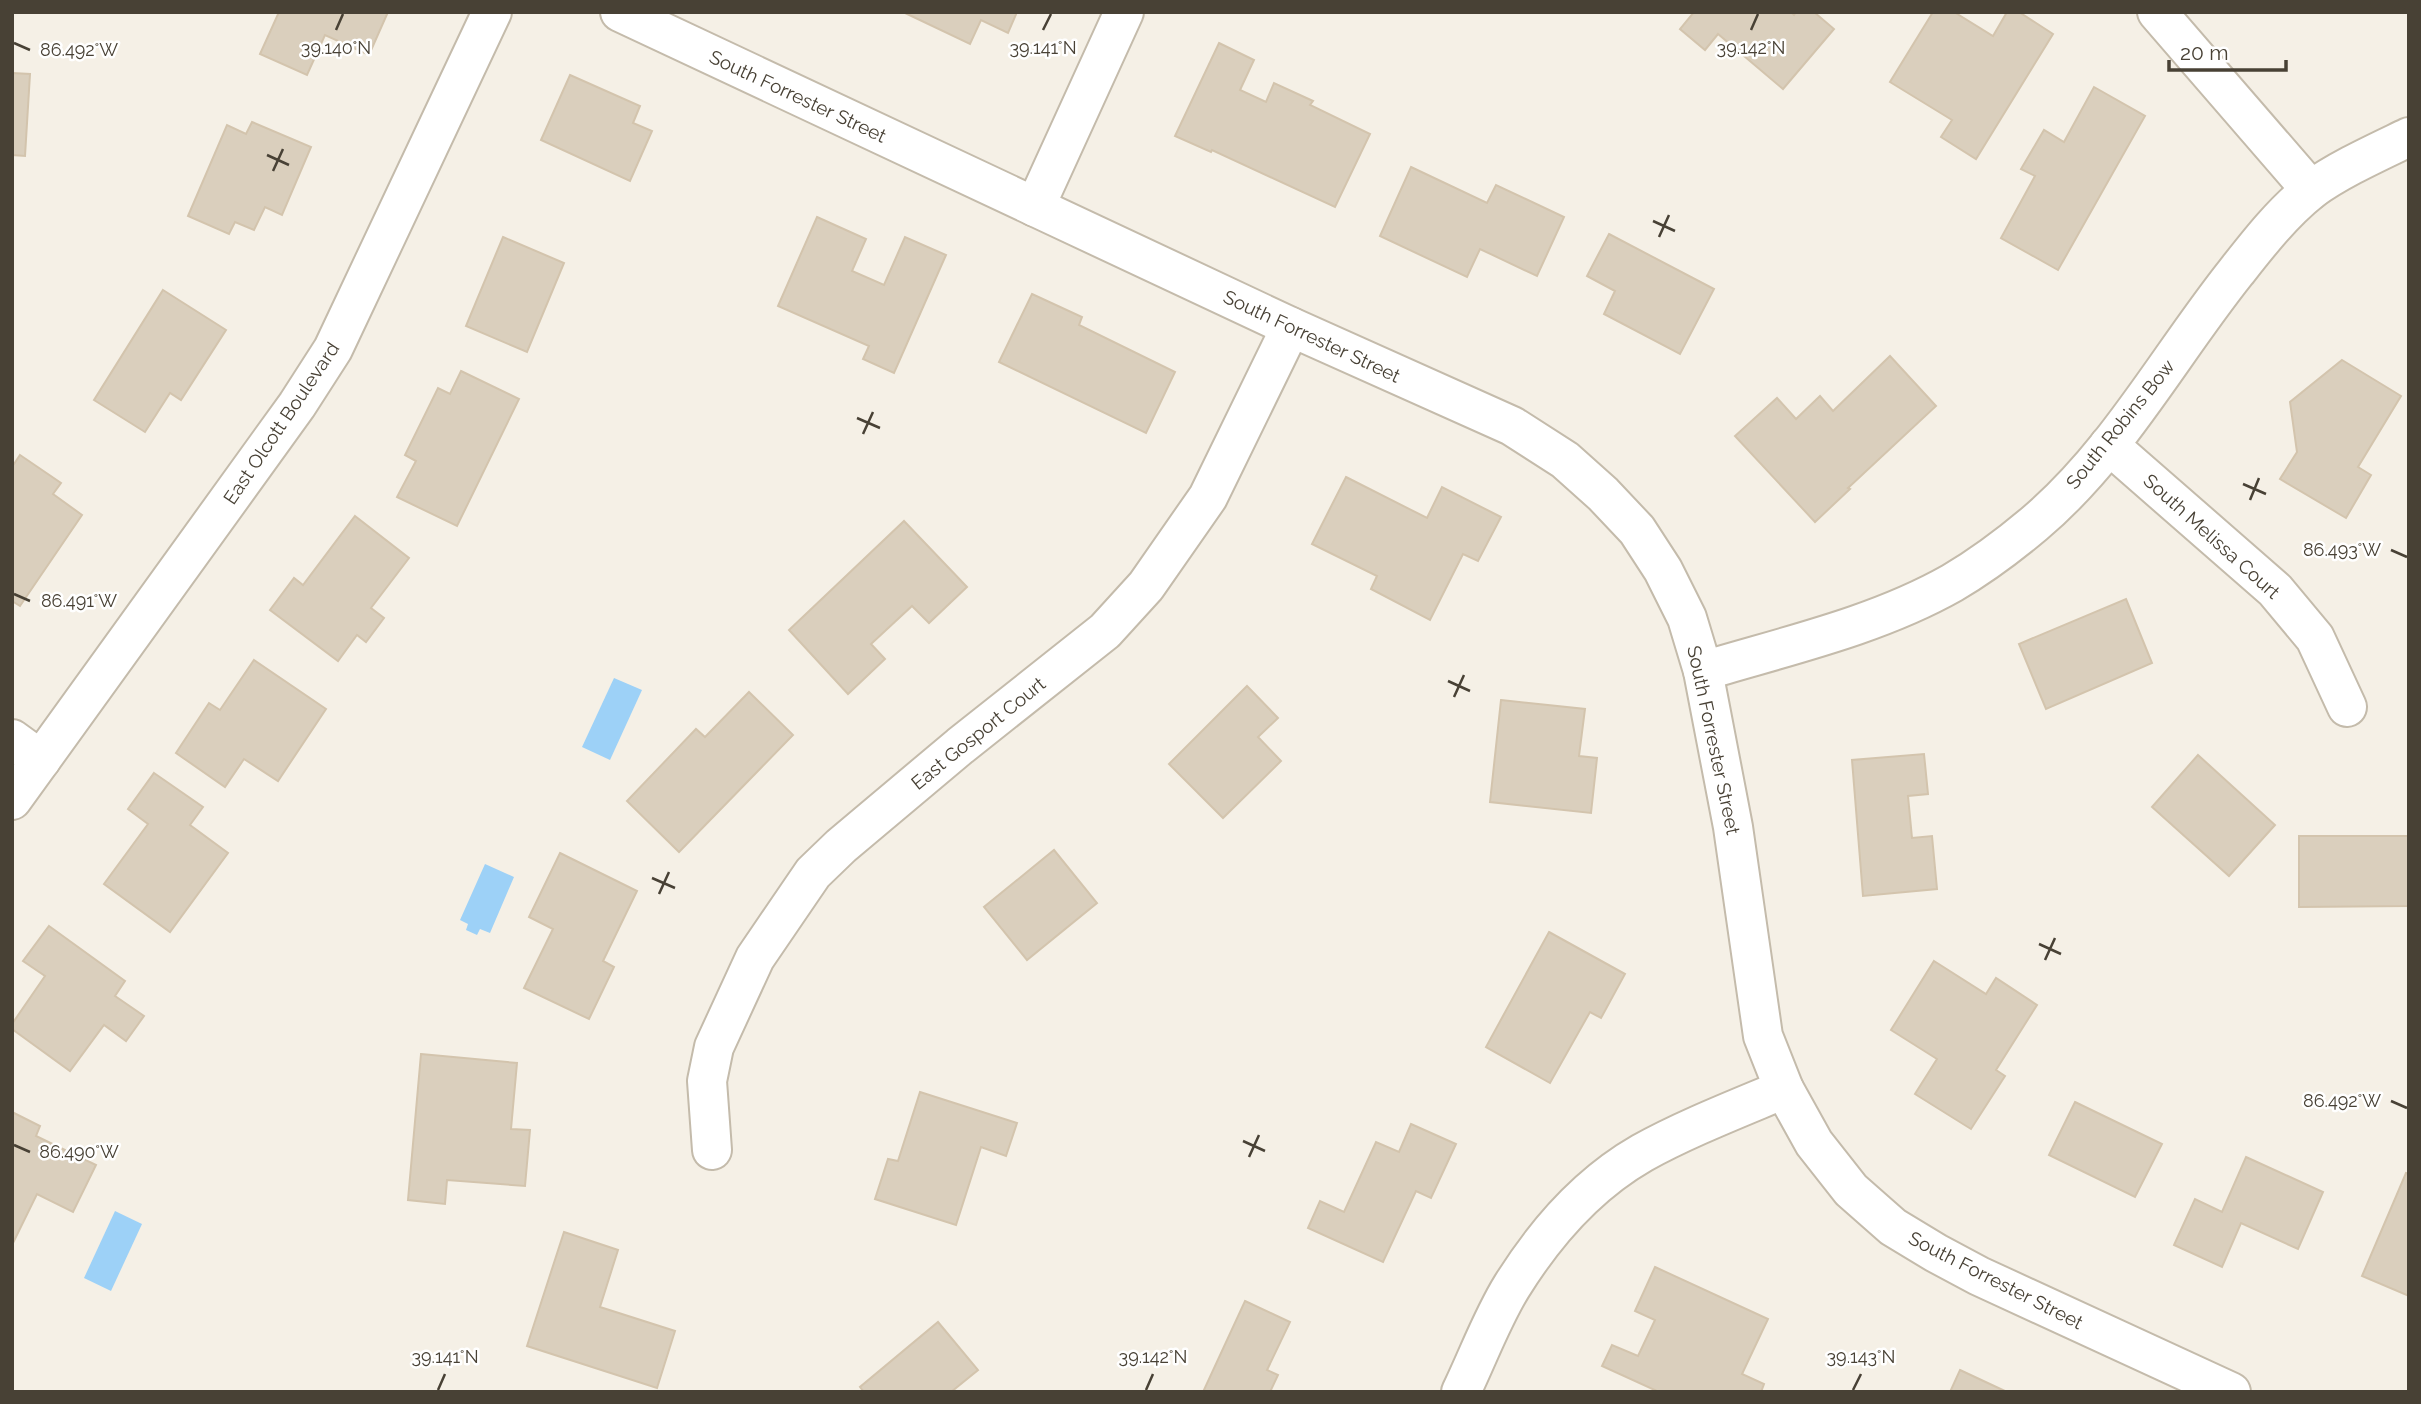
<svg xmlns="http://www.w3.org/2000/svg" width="2421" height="1404" viewBox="0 0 2421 1404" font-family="Raleway,sans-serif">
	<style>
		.water { fill: #9dd1f7 }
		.building { fill: #dacfbd; stroke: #d3c4ad; stroke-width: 2 }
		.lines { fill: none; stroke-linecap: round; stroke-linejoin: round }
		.minor-casing { stroke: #c4bbab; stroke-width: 42 }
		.minor { stroke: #fff; stroke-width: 38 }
		.ticks { fill: none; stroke: #484135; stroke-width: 2.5 }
		.labels { text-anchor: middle; stroke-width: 5; stroke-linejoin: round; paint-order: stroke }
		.street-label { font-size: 19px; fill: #484135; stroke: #fff }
		.ticks-label { font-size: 18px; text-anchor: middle; fill: #484135; stroke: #fff; stroke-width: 5; stroke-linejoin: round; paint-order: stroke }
	</style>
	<rect width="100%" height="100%" fill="#f5f0e6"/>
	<g class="water">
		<polygon points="614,678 642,690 610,760 582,747"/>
		<polygon points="485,864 514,877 490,933 480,929 477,935 466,930 468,924 460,920"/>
		<polygon points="115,1211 142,1224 111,1291 84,1278"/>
	</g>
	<g class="building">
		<polygon points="279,12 388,12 369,55 325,35 307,75 260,54"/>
		<polygon points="903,12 1017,12 1008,33 981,20 970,44"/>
		<polygon points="1694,12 1791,12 1794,15 1796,12 1814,12 1834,29 1783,89 1718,34 1705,50 1680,29"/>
		<polygon points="1933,12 1954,12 1993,36 2007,12 2019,12 2053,34 1976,159 1941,137 1952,120 1890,82"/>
		<polygon points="1219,43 1254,60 1240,90 1266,102 1274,83 1313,101 1310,105 1370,134 1335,207 1212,150 1211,152 1175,136"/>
		<polygon points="12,73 30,74 25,156 12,155"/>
		<polygon points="570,75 640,106 633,123 652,131 630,181 541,140"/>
		<polygon points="2094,87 2145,116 2058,270 2001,238 2035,176 2021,169 2044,130 2064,142"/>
		<polygon points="252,122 311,147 282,215 265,207 254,230 235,222 229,234 188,216 227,125 246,134"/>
		<polygon points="1411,167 1487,203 1496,185 1564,217 1537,276 1480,249 1467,277 1380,236"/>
		<polygon points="817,217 866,239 852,271 884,285 905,237 946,255 894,373 863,359 869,346 778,306"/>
		<polygon points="1609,234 1714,289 1680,354 1604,314 1615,291 1587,276"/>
		<polygon points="503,237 564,263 527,352 466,326"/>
		<polygon points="163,290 226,330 181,400 170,393 145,432 94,400"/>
		<polygon points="1032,294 1082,317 1079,325 1175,372 1146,433 999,362"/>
		<polygon points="1890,356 1936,406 1848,488 1850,489 1815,522 1735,436 1777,398 1796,419 1820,396 1833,411"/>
		<polygon points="2342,360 2401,396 2358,467 2371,475 2346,518 2280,479 2297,452 2290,402"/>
		<polygon points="461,371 519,399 457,526 397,497 416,461 405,455 438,388 450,394"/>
		<polygon points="20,455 61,483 53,494 82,515 20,606 12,601 12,463 14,464"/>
		<polygon points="1346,477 1427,518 1442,487 1501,517 1478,561 1463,554 1430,620 1371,589 1377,576 1312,544"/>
		<polygon points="355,516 409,558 371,608 384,618 366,642 357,635 338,661 270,610 294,578 303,585"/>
		<polygon points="904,521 967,587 929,623 912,606 871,644 885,659 848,694 789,630"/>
		<polygon points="2126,599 2152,663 2046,709 2019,644"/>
		<polygon points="254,660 326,709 278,781 244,759 225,787 176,753 209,703 220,710"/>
		<polygon points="1247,686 1278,718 1258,737 1281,761 1223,818 1169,764"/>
		<polygon points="749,692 793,735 679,852 627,801 696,729 705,737"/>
		<polygon points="1501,700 1585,709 1579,756 1597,758 1591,813 1490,802"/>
		<polygon points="1924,754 1928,794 1908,796 1912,838 1932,836 1937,889 1863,896 1852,760"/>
		<polygon points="2198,755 2275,825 2229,876 2152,807"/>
		<polygon points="154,773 203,807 190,825 228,853 170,932 104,884 148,824 128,809"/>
		<polygon points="2299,836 2409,836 2409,906 2299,907"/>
		<polygon points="1054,850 1097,903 1027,960 984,907"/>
		<polygon points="560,853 637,891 603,961 614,967 589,1019 524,988 553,929 529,917"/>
		<polygon points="49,926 125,981 115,996 144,1016 126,1041 104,1025 70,1071 12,1029 12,1024 45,976 23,961"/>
		<polygon points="1549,932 1625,974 1601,1018 1590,1012 1550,1083 1486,1047"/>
		<polygon points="1934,961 1986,994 1996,978 2037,1005 1996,1070 2005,1076 1971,1129 1915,1094 1937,1059 1891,1030"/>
		<polygon points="421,1054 517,1063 511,1129 530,1130 525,1186 447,1180 445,1204 408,1200"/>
		<polygon points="920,1092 1017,1123 1006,1156 981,1147 956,1225 875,1199 888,1159 898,1161"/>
		<polygon points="2075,1102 2162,1144 2135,1197 2049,1155"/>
		<polygon points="12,1112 40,1126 36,1136 96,1165 73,1212 37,1194 12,1245"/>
		<polygon points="1411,1124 1456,1144 1431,1198 1416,1191 1383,1262 1308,1228 1320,1201 1344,1212 1376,1142 1399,1152"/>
		<polygon points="2246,1157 2323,1192 2298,1249 2241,1223 2222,1267 2174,1245 2195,1199 2222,1212"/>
		<polygon points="2406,1173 2409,1174 2409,1296 2362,1276"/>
		<polygon points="564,1232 618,1250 600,1307 675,1331 657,1388 527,1346"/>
		<polygon points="1655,1267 1768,1319 1742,1374 1764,1384 1761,1392 1659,1392 1602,1366 1612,1345 1638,1356 1655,1320 1635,1311"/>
		<polygon points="1245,1301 1290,1322 1267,1370 1278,1375 1270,1392 1203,1392"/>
		<polygon points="938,1322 978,1370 951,1392 864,1392 860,1387"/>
		<polygon points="1960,1370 2007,1392 1950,1392"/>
	</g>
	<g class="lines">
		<defs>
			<g id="minor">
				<polyline points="620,12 1291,327 1512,426 1565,460 1603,494 1637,530 1663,570 1687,618 1703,671 1733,827 1763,1036 1784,1089 1814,1143 1851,1190 1893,1227 1936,1253 1979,1276 2231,1392"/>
				<polyline points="2157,12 2311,190"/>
				<polyline points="1035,207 1124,12"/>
				<polyline points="2109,445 2275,590 2315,638 2347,707"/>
				<path d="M1703 671C1786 646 1876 626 1952 583 1981 566 2009 545 2034 524 2117 454 2169 356 2236 272 2258 244 2282 213 2311 190 2338 170 2378 152 2409 137"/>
				<polyline points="12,739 41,760"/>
				<polyline points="12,800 297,405 333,349 492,12"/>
				<polyline points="712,1150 707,1081 714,1047 755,958 813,873 841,846 960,746 1105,631 1146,586 1208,497 1291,327"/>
				<path d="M1461 1392C1478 1357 1492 1318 1512 1286 1545 1233 1588 1184 1642 1153 1685 1129 1739 1108 1784 1089"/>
			</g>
		</defs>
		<use href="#minor" class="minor-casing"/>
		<use href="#minor" class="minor"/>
	</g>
	<path class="ticks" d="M336 30 343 14M1043 30 1051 14M1751 30 1758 14M14 43 30 50M267 155 289 165M273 171 283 149M1653 221 1675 231M1659 237 1669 215M857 418 880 428M863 434 873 412M2243 484 2266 494M2250 500 2259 478M2391 550 2407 557M14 594 30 601M1448 681 1470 691M1454 697 1464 675M652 878 675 888M659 894 669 872M2039 944 2061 954M2045 960 2055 938M2391 1101 2407 1108M1243 1141 1265 1151M14 1145 30 1152M1249 1157 1259 1135M438 1390 445 1374M1146 1390 1153 1374M1853 1390 1861 1374"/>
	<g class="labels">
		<g class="street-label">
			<text transform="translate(798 96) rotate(25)" y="7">South Forrester Street</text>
			<text transform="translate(1312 336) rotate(25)" y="7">South Forrester Street</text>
			<text transform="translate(281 423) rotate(-56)" y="7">East Olcott Boulevard</text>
			<text transform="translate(2120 424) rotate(-51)" y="7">South Robins Bow</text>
			<text transform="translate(2212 536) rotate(42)" y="7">South Melissa Court</text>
			<text transform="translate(978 733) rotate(-39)" y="7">East Gosport Court</text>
			<text transform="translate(1714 740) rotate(78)" y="7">South Forrester Street</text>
			<text transform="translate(1996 1280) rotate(27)" y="7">South Forrester Street</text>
		</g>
	</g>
	<g class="ticks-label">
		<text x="336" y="54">39.140°N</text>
		<text x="1043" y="54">39.141°N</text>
		<text x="1751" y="54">39.142°N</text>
		<text x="79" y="56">86.492°W</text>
		<text x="2342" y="556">86.493°W</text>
		<text x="79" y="607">86.491°W</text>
		<text x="2342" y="1107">86.492°W</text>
		<text x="79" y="1158">86.490°W</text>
		<text x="445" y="1363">39.141°N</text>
		<text x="1153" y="1363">39.142°N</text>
		<text x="1861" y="1363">39.143°N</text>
	</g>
	<rect width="2421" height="1404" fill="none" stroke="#484135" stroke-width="28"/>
	<path d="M2169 60v10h117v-10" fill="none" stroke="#484135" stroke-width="3.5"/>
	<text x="2180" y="60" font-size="21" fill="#484135" stroke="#ffffff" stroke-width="5" paint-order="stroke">20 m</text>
</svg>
